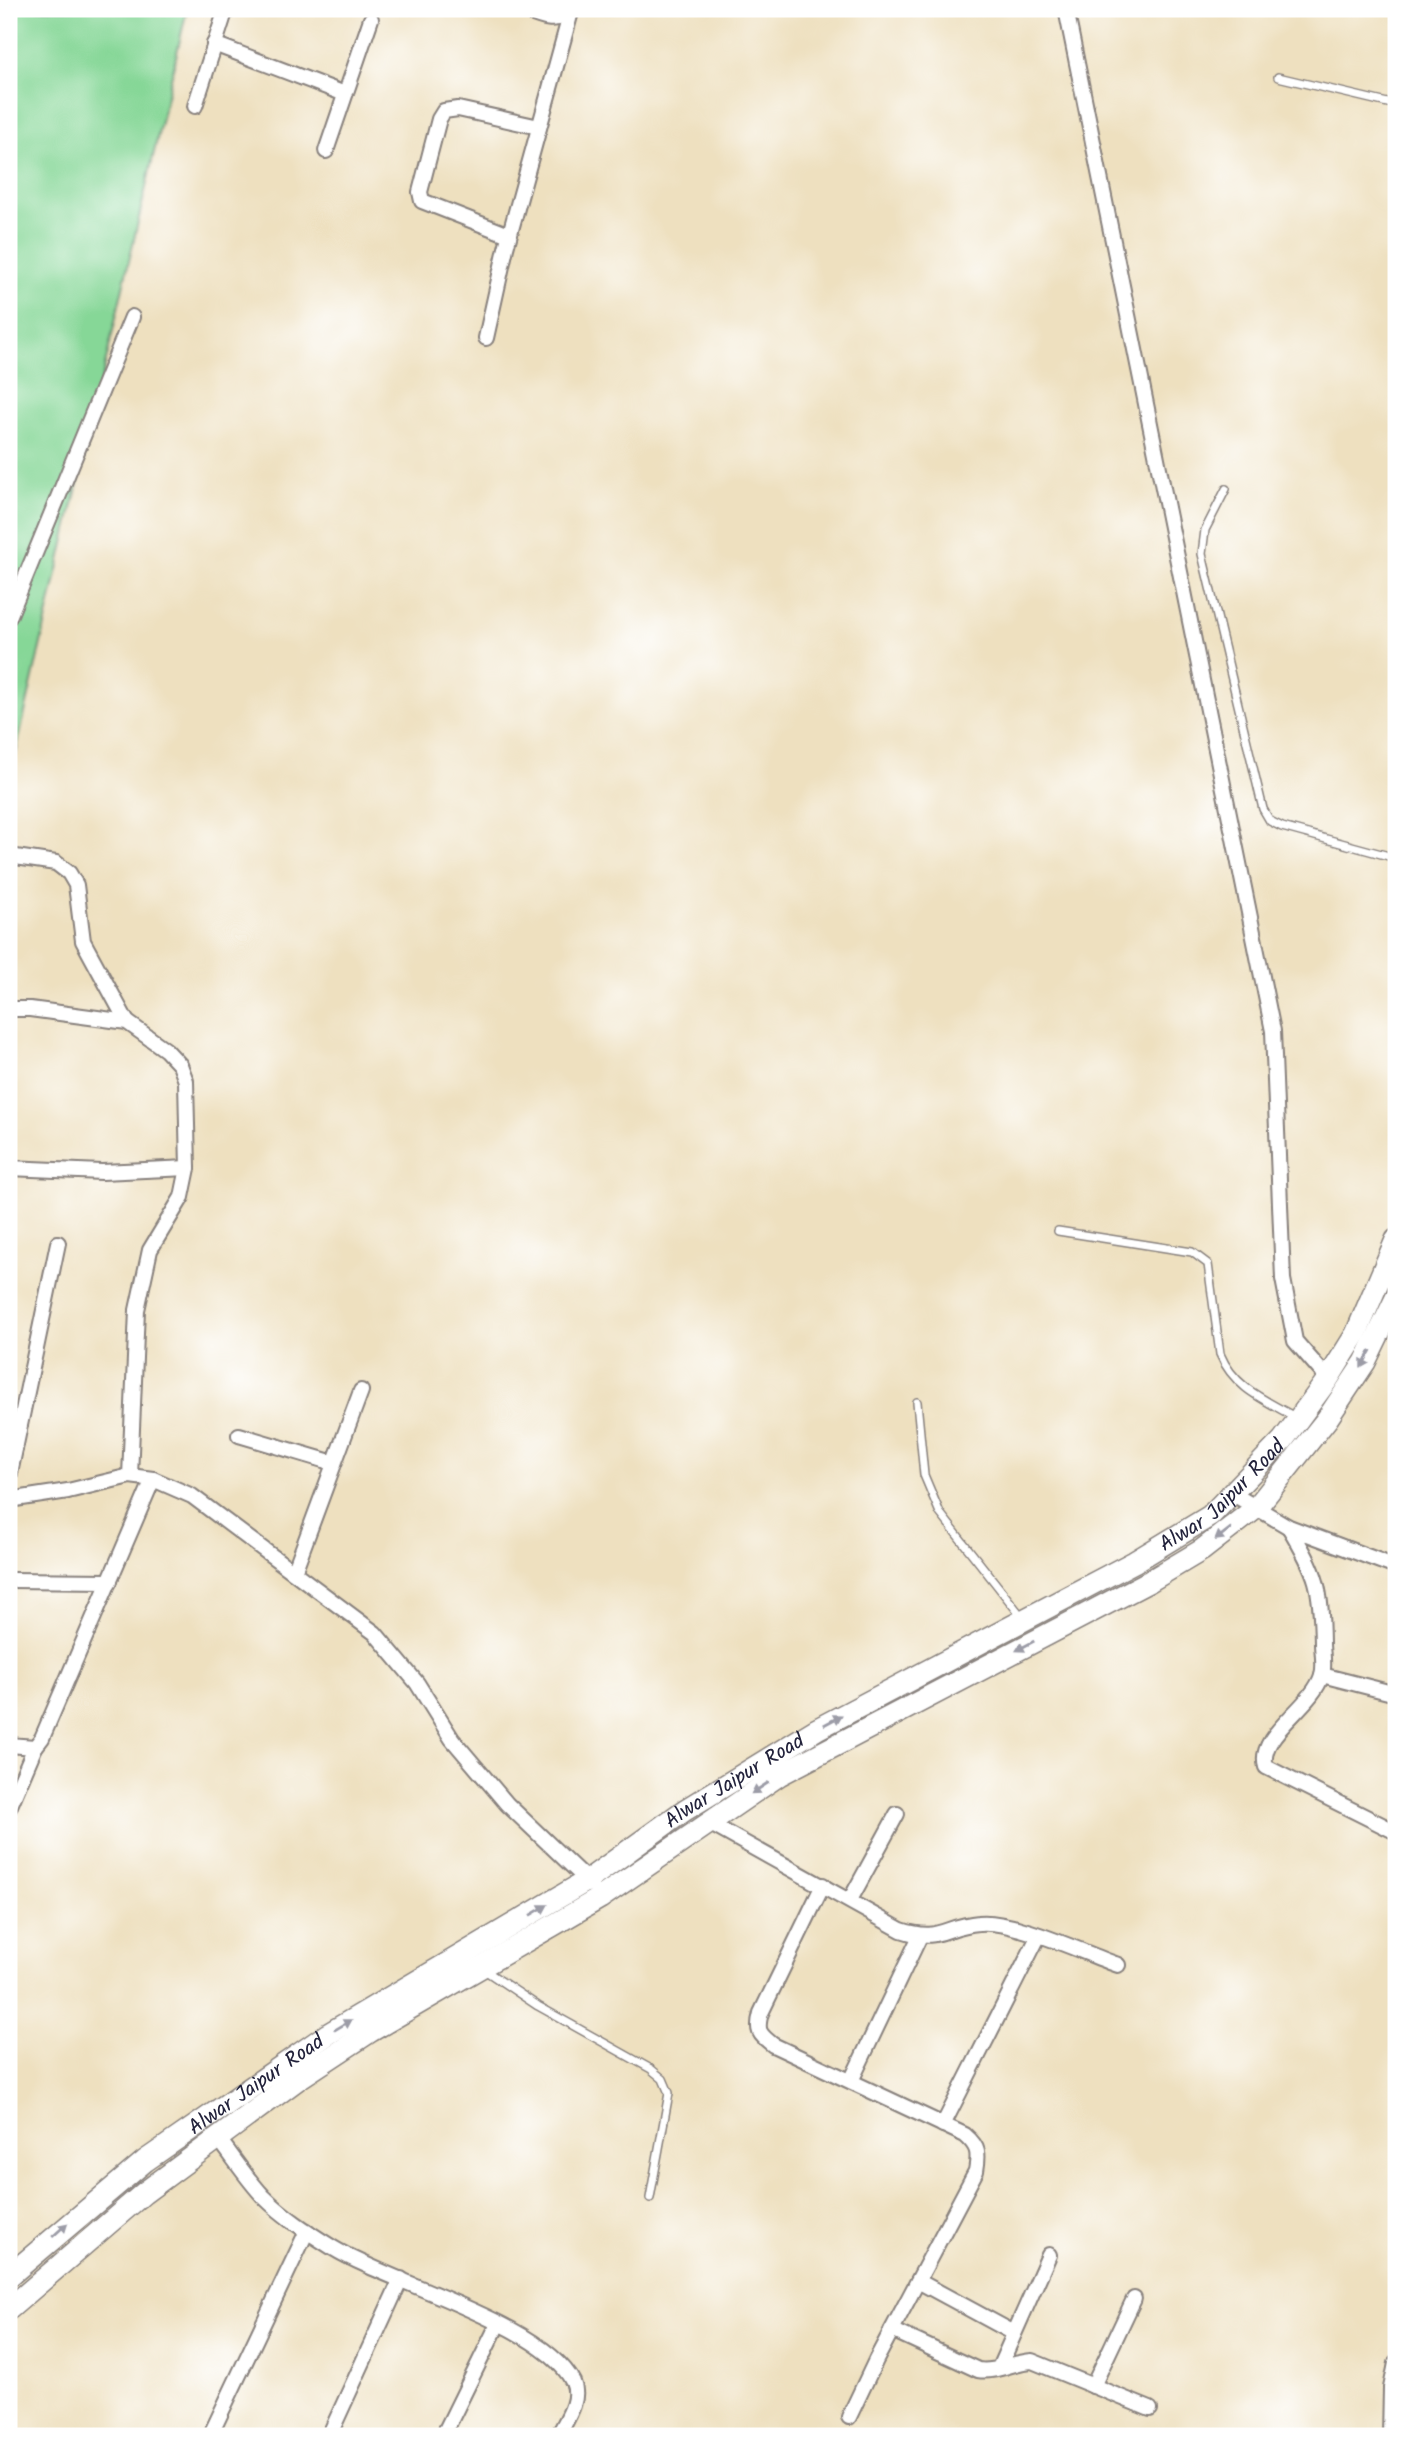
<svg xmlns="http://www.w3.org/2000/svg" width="1405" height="2445" viewBox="0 0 1405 2445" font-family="Kalam,sans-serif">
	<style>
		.green { fill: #86d797; stroke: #547c69; stroke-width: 2 }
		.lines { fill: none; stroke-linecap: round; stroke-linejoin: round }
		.service-casing { stroke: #88817d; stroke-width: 10 }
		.minor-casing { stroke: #88817d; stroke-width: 18 }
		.secondary-casing { stroke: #88817d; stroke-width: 24 }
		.service { stroke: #fff; stroke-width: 7 }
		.minor { stroke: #fff; stroke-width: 14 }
		.secondary { stroke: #fff; stroke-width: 21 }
		.oneway { fill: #9c9ca7 }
		.labels { text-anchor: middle; stroke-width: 6; stroke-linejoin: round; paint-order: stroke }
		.street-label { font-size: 21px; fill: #22223b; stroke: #fff }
	</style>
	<rect width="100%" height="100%" fill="#fff"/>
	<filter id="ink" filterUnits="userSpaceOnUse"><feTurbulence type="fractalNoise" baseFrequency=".0143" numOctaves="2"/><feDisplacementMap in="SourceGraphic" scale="14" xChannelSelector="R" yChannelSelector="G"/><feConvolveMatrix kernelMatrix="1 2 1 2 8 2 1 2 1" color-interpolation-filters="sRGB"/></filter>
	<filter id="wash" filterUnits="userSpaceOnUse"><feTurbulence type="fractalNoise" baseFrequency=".00686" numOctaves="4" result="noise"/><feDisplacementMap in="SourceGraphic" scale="28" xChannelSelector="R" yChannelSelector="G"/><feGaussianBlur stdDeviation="1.57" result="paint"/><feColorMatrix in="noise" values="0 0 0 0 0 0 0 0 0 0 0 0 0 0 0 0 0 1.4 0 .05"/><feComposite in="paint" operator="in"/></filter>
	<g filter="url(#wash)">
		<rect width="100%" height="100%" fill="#eee0bf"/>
		<polygon class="green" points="9,9 187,9 9,782"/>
	</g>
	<g filter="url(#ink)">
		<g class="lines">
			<defs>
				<g id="service">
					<polyline points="1278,77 1396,105"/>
					<polyline points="1226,489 1205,530 1202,554 1263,809 1270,821 1282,827 1396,858"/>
					<path d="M1058 1231 1192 1252 1208 1264 1220 1354C1234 1388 1265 1400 1295 1417"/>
					<polyline points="917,1402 924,1475 940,1513 1022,1617"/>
					<polyline points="483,1969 538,2006 651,2069 663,2079 669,2093 650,2198"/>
				</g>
				<g id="minor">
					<path d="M521 9C540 17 556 26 573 10"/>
					<polyline points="1066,9 1273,1031 1283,1279 1295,1341 1328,1379"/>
					<polyline points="214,44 345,94"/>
					<polyline points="195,106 226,9"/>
					<polyline points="326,151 371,19"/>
					<polyline points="509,235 422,201 420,192 439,119 444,111 458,109 539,127"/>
					<polyline points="486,338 506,248 571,12"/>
					<polyline points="9,617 132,317"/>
					<polyline points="9,856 56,863 69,873 76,885 83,941 127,1022"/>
					<polyline points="9,1009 30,1009 127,1022 166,1050 180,1065 186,1081 188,1168 182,1197 150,1250 137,1310 130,1476"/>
					<polyline points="9,1168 102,1172 188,1168"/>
					<polyline points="239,1435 334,1463"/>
					<polyline points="9,1478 58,1243"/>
					<polyline points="1233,1494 1289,1527 1396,1567"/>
					<polyline points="9,1500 68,1491 130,1476 153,1479 192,1496 375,1633 417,1683 452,1739 507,1804 592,1885"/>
					<path d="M1289 1527C1318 1575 1321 1586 1322 1643 1322 1652 1325 1666 1322 1675 1312 1708 1256 1735 1266 1767L1396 1832"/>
					<polyline points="294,1572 361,1391"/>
					<polyline points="9,1580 110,1581"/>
					<polyline points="1322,1675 1396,1694"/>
					<polyline points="9,1745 35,1747 42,1738 153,1479"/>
					<polyline points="9,1808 35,1747"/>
					<path d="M707 1822 901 1930C941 1943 943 1926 979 1923 1012 1919 1084 1953 1118 1965"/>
					<path d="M823 1885 761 2013C756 2031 759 2034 773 2045L965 2135C979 2147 979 2154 976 2171L876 2360 849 2417"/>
					<polyline points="850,1900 897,1814"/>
					<polyline points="851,2081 920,1936"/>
					<polyline points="943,2125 1038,1937"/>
					<path d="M218 2138C233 2157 247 2179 264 2197 284 2217 309 2233 333 2248 390 2283 544 2324 573 2382 581 2400 566 2420 558 2436"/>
					<polyline points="918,2281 1014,2333"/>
					<path d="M892 2330 978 2370C996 2373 1013 2362 1032 2361L1150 2409"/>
					<polyline points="999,2368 1049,2255"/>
					<polyline points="1093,2386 1134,2299"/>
					<polyline points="210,2436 307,2231"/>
					<polyline points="329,2436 401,2279"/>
					<polyline points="443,2436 498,2324"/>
					<polyline points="1390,2436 1391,2388 1396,2363"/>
				</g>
				<g id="secondary">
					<path id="s1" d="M9 2276 145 2161 328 2034 588 1880 685 1810 817 1729 1134 1562 1210 1516 1283 1440 1328 1379 1356 1334 1396 1240"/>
					<polyline points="9,2309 144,2193 298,2079 371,2031 600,1898 779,1775 1150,1581 1202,1550 1256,1508 1327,1419 1365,1362 1396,1298"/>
				</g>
			</defs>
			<use href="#service" class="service-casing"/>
			<use href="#minor" class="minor-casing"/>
			<use href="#secondary" class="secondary-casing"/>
			<use href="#service" class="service"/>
			<use href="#minor" class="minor"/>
			<use href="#secondary" class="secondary"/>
		</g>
		<defs><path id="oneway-solid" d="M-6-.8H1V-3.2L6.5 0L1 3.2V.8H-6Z" transform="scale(1.75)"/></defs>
		<g class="oneway">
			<use href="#oneway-solid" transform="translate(1366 1359) rotate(120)"/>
			<use href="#oneway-solid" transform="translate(1223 1534) rotate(142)"/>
			<use href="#oneway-solid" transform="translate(1025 1646) rotate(152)"/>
			<use href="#oneway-solid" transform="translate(833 1720) rotate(-29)"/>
			<use href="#oneway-solid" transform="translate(760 1788) rotate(147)"/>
			<use href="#oneway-solid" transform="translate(539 1910) rotate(-31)"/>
			<use href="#oneway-solid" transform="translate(343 2025) rotate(-31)"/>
			<use href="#oneway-solid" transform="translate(60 2230) rotate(-42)"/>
		</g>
	</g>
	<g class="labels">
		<g class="street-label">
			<text dy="7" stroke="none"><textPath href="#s1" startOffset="1447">Alwar Jaipur Road</textPath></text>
			<text dy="7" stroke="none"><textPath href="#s1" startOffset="880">Alwar Jaipur Road</textPath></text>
			<text dy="7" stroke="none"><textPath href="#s1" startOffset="313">Alwar Jaipur Road</textPath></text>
		</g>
	</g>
	<rect width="1405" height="2445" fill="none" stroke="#fff" stroke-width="35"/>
</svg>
